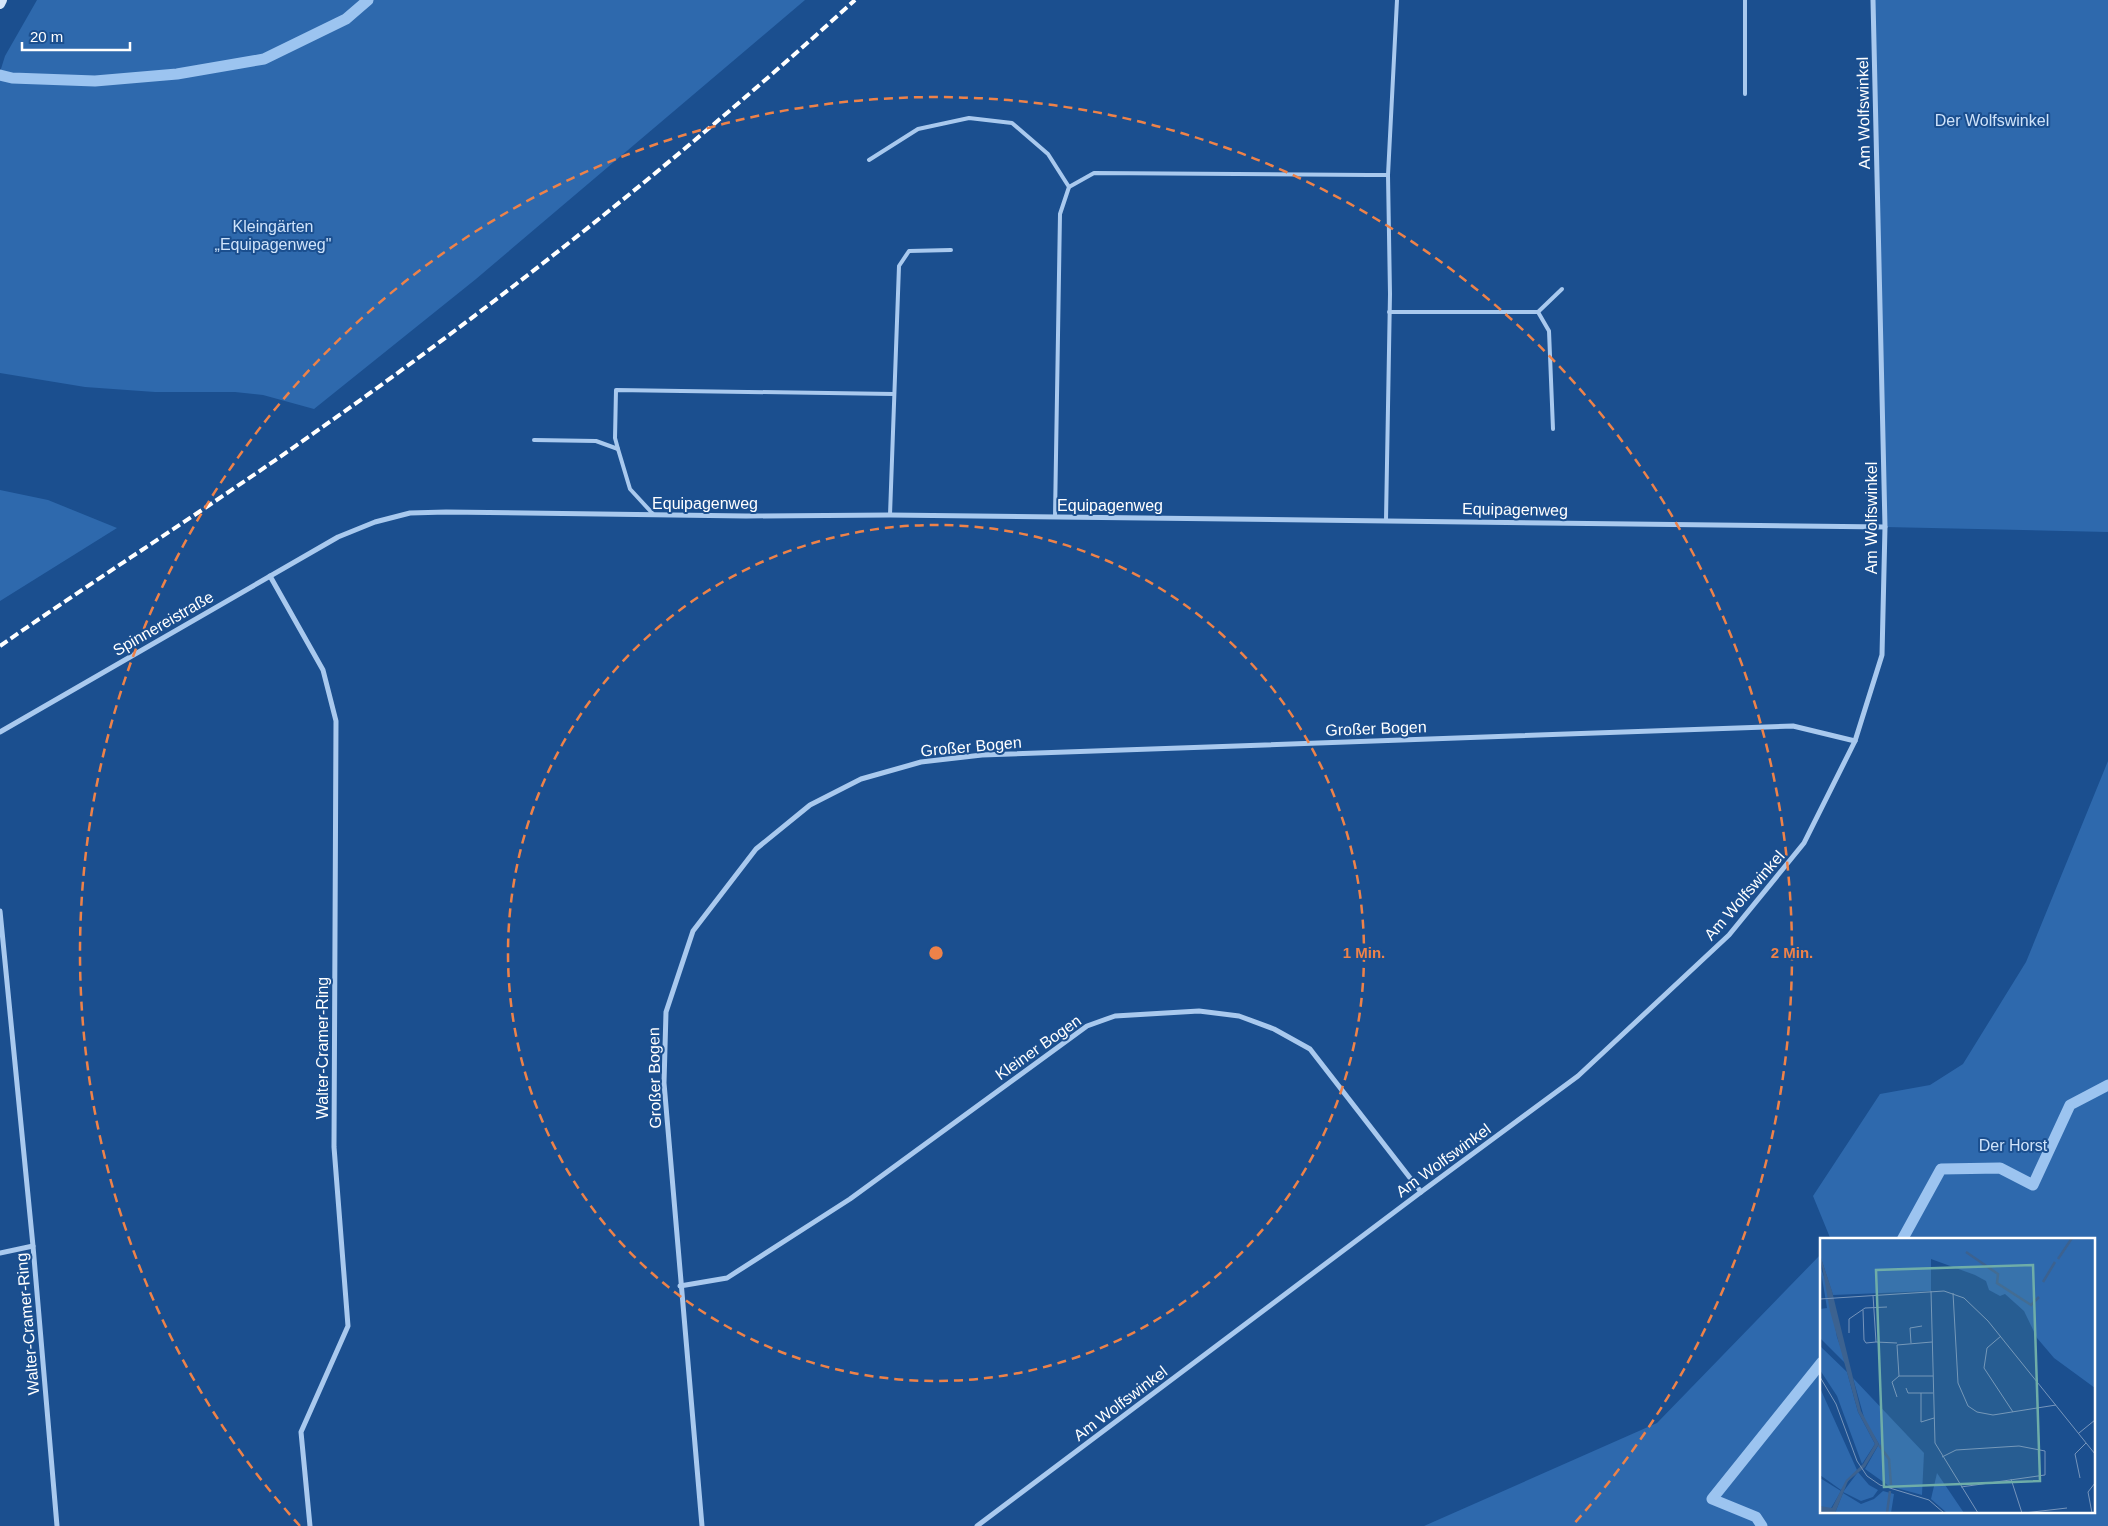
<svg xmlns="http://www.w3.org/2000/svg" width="2108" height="1526" viewBox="0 0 2108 1526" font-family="Helvetica,sans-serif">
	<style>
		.green { fill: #2e69ad }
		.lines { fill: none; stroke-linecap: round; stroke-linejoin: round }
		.stream { stroke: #9cc4f0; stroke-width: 11 }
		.service { stroke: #a9c9ee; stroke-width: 4 }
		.minor { stroke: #a9c9ee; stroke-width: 5 }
		.secondary { stroke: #d6e6fa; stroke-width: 10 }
		.rail { stroke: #fff; stroke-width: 4; stroke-dasharray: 9 4; stroke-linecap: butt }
		.ring { fill: none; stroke: #ee8249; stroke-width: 2.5; stroke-dasharray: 9 6 }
		.labels { text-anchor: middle; stroke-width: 4; stroke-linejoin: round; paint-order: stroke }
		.street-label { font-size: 16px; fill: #fff; stroke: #1b4f8f }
		.park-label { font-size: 16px; fill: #cfe3fa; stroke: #1b4f8f }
		.inset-river { fill: none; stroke: #3c6290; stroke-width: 2.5 }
		.inset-road { fill: none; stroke: #7695bc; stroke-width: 1 }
		.view { fill: #6fada8; fill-opacity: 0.15; stroke: #6fada8; stroke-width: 2.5 }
		.inset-edge { fill: none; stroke: #fff; stroke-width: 2.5 }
		.centre { fill: #ee8249; stroke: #1b4f8f; stroke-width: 2.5 }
		.ring-label { font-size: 15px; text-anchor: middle; font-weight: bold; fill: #ee8249; stroke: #1b4f8f; stroke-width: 4; stroke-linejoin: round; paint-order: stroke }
	</style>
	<rect width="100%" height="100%" fill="#1b4f8f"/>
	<g class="green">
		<polygon points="37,0 805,0 476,279 314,409 263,395 235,392 155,392 85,387 0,373 0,72 5,56"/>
		<polygon points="1873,0 2108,0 2108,532 1885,527"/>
		<polygon points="0,490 48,500 117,528 0,601"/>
		<polygon points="2108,761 2108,1526 1424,1526 1657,1423 1822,1253 1822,1512 2094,1512 2094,1240 1831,1240 1813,1196 1880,1094 1930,1085 1963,1064 2026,962"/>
	</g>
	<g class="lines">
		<g class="stream">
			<polyline points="0,75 12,78 95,81 177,74 264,59 346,19 368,0"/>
			<polyline points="1902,1240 1941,1169 2000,1168 2033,1185 2070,1105 2108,1085"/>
			<polyline points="1762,1526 1756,1517 1712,1499 1822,1362"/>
		</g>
		<g class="service">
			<polyline points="1745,94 1745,0"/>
			<polyline points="869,160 918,129 969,118 1012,123 1048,154 1069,187"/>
			<polyline points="1388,175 1397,0"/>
			<polyline points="1389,312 1538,312 1549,331 1553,429"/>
			<polyline points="1538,312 1562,289"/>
			<polyline points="534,440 596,441 618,449"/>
			<polyline points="654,515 630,489 618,449 615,438 616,390 894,394"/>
			<polyline points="890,515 899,266 909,251 951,250"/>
			<polyline points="1055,517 1060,214 1069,187 1094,173 1369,175 1388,175 1390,294 1386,520"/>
		</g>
		<g class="minor">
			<polyline points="270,576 323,670 336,721 334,1147 348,1326 301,1432 310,1526"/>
			<polyline points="0,732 338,537 375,522 410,513 446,512 746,516 890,515 1885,527"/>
			<polyline points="0,911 33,1246 57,1526"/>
			<polyline points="0,1253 33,1246"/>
			<polyline points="680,1286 727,1278 850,1199 1087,1026 1115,1016 1199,1011 1239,1016 1274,1029 1310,1049 1421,1192"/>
			<polyline points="702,1526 664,1083 666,1012 693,931 756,849 810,805 861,779 921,762 982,755 1793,726 1855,741"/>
			<polyline points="977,1526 1421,1192 1578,1076 1729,935 1804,843 1855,741 1882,655 1885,527 1873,0"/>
		</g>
		<polyline class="secondary" points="0,4 2,0"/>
		<path class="rail" d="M0 646C106 572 216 503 321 428 508 296 686 154 855 0"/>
	</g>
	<g class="ring">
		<circle cx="936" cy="953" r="428"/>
		<path d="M300 1526A856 856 0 1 1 1572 1526"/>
	</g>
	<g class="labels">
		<g class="street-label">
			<text transform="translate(1863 113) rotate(-91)" y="6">Am Wolfswinkel</text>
			<text x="705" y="509">Equipagenweg</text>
			<text x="1110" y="511">Equipagenweg</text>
			<text transform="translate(1515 509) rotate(1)" y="6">Equipagenweg</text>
			<text transform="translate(1871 518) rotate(-90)" y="6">Am Wolfswinkel</text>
			<text transform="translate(163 623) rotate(-30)" y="6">Spinnereistraße</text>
			<text transform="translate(1376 728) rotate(-2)" y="6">Großer Bogen</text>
			<text transform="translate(971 746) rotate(-5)" y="6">Großer Bogen</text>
			<text transform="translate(1744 895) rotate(-49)" y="6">Am Wolfswinkel</text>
			<text transform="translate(1038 1047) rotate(-35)" y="6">Kleiner Bogen</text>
			<text transform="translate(322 1048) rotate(-90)" y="6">Walter-Cramer-Ring</text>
			<text transform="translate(654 1078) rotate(-91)" y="6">Großer Bogen</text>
			<text transform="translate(1443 1160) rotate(-36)" y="6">Am Wolfswinkel</text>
			<text transform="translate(27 1324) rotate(-95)" y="6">Walter-Cramer-Ring</text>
			<text transform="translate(1120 1403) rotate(-37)" y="6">Am Wolfswinkel</text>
		</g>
		<g class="park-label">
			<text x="1992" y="126">Der Wolfswinkel</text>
			<text x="273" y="232">Kleingärten<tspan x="273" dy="18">„Equipagenweg"</tspan></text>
			<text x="2013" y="1151">Der Horst</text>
		</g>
	</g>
	<g transform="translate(1820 1238)">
		<rect width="275" height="275" fill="#1b4f8f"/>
		<path d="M0 0H275V150L234 120 217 100 204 73 185 56 180 58 169 52 166 43 155 37 111 21V53L13 57 0 17ZM0 28 8 49 17 99 27 127 0 100V71L7 70ZM0 108 27 134 38 174 55 206 42 226 17 158 0 132ZM33 140 104 215 102 257 69 248 45 231 59 206 45 183ZM0 150 37 232 21 252 0 237ZM38 234 49 247 58 252 53 259 41 263 23 254ZM117 235 144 275H127L111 261ZM0 240 21 253 10 272 0 268ZM63 253 74 256 71 275H15L23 255 41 266 54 261Z" fill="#2e69ad"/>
		<path d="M0 17 12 53 41 173 59 206 45 229 28 243 15 275H0V268L12 270 26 242 43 226 55 206 38 174 10 73Z" fill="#3c6290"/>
		<path class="inset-river" d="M146 14 178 36 177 45 211 67 219 59M238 21 252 0M223 44 235 24M59 207 69 221 71 247M67 275 70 253"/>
		<path class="inset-road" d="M111 53 115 205 158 275M133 55 138 145 148 168 157 174 173 177 236 167M53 57 56 104 77 105M0 61 124 53 144 60 168 83 275 216M43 72 44 102 46 105 56 104M29 95V81L45 70 67 69M181 98 167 110 164 130 193 174M112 104 77 107 79 138H113M91 105 90 90 102 88M0 139 16 166 37 223 47 238 60 247 109 262 124 275M86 150 88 155H113M101 155V184L114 180M77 159 72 144 79 138M259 195 275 182M122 219 136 212 199 208 225 213V237L141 249M260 240 255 216 266 205M191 241 202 275M204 275 247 270M272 275 268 254 275 245"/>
		<path class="view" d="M213 27 220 243 64 249 56 32Z"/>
		<rect width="275" height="275" class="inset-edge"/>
	</g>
	<circle cx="936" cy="953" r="8" class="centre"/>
	<g class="ring-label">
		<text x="1364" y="958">1 Min.</text>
		<text x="1792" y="958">2 Min.</text>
	</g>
	<path d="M22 42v8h108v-8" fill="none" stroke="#ffffff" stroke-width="2.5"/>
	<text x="30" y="42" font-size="15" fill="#ffffff" stroke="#1b4f8f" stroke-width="4" paint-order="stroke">20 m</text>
</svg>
